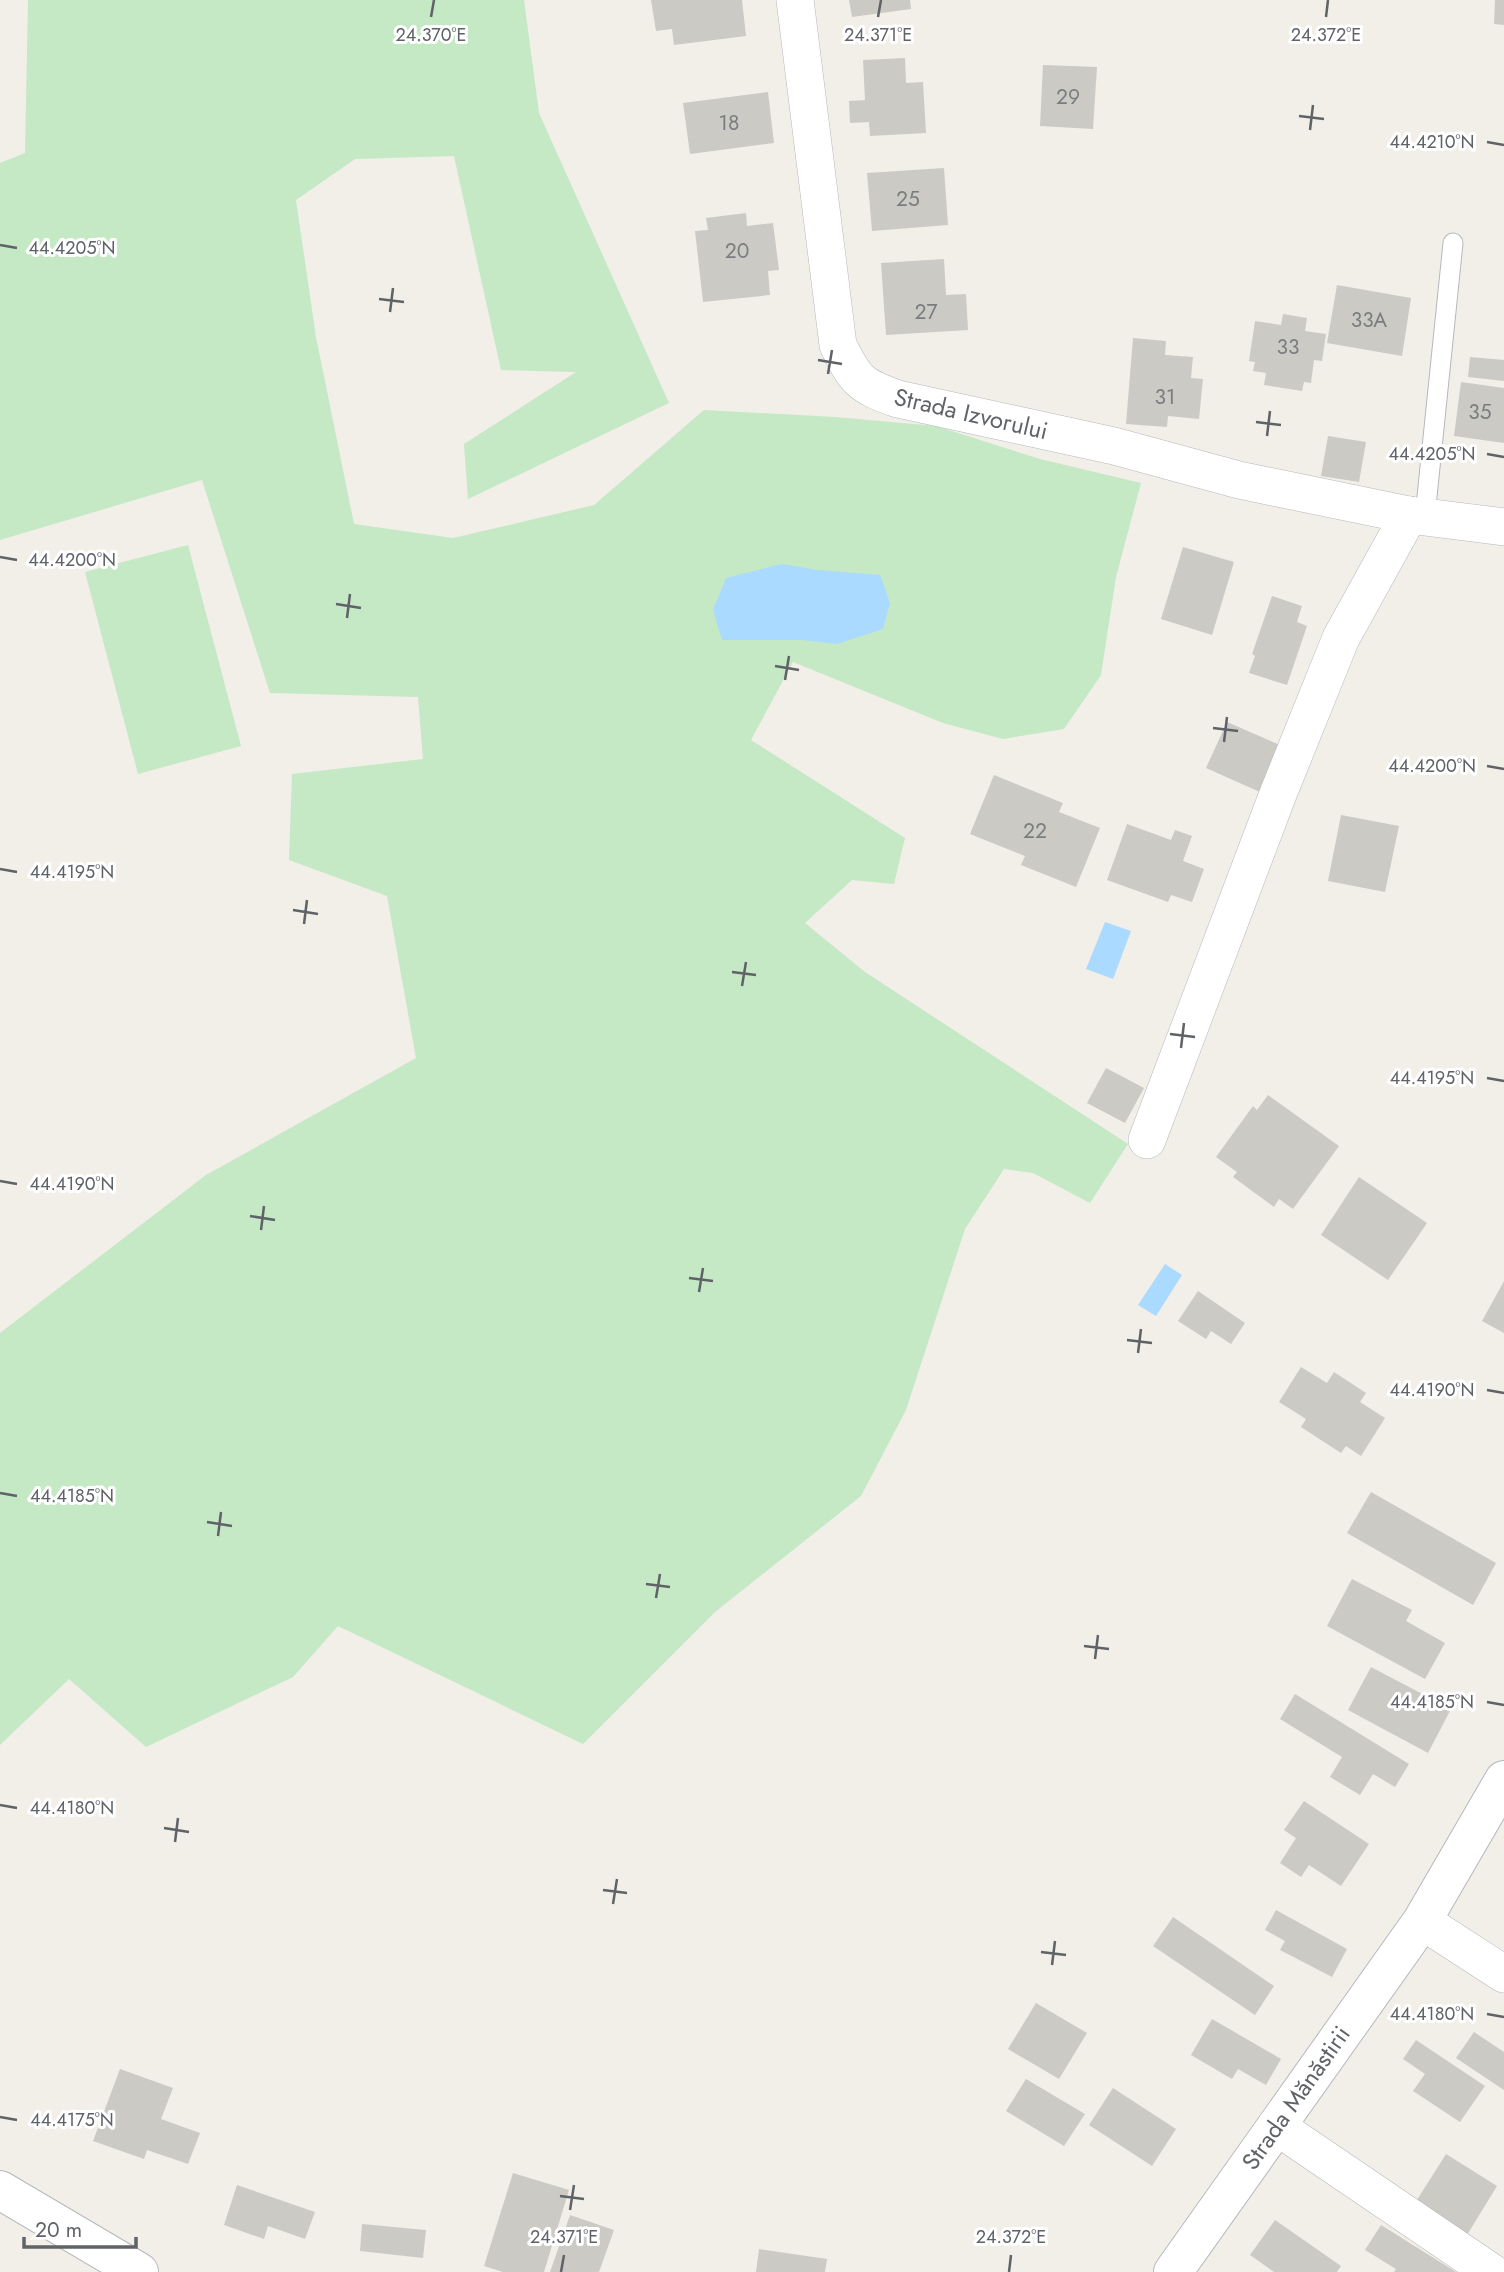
<svg xmlns="http://www.w3.org/2000/svg" width="1504" height="2272" viewBox="0 0 1504 2272" font-family="Jost,sans-serif">
	<style>
		.green { fill: #c5e8c5 }
		.water { fill: #aadaff }
		.building { fill: #cccac5 }
		.lines { fill: none; stroke-linecap: round; stroke-linejoin: round }
		.service-casing { stroke: #b5b8bc; stroke-width: 21 }
		.minor-casing { stroke: #b5b8bc; stroke-width: 38 }
		.tertiary-casing { stroke: #b5b8bc; stroke-width: 40 }
		.service { stroke: #fff; stroke-width: 19 }
		.minor { stroke: #fff; stroke-width: 37 }
		.tertiary { stroke: #fff; stroke-width: 38 }
		.ticks { fill: none; stroke: #5f6368; stroke-width: 2.5 }
		.labels { text-anchor: middle; stroke-width: 6; stroke-linejoin: round; paint-order: stroke }
		.number-label { font-size: 21px; fill: #7a7d7f }
		.street-label { font-size: 24px; fill: #5f6368; stroke: #fff }
		.ticks-label { font-size: 18px; text-anchor: middle; fill: #5f6368; stroke: #fff; stroke-width: 6; stroke-linejoin: round; paint-order: stroke }
	</style>
	<rect width="100%" height="100%" fill="#f1efe8"/>
	<g class="green">
		<polygon points="28,0 524,0 539,113 669,403 468,499 464,444 576,372 501,370 454,156 355,159 296,200 316,337 354,524 453,538 594,505 704,410 835,417 936,426 1040,459 1141,483 1116,577 1101,675 1064,729 1003,739 943,723 793,662 751,740 905,838 894,884 852,880 805,923 865,972 1128,1144 1090,1203 1033,1173 1004,1169 965,1229 906,1410 861,1496 715,1612 583,1744 338,1626 293,1677 146,1747 69,1679 0,1745 0,1333 206,1175 416,1058 387,896 289,860 292,774 423,759 418,697 270,693 202,480 0,540 0,163 25,153"/>
		<polygon points="188,545 241,746 138,774 85,572"/>
	</g>
	<g class="water">
		<polygon points="782,564 817,570 880,575 890,603 883,629 837,644 802,640 722,640 713,610 726,578"/>
		<polygon points="1105,922 1131,931 1113,979 1086,969"/>
		<polygon points="1165,1264 1182,1275 1156,1316 1138,1305"/>
	</g>
	<g class="building">
		<polygon points="651,0 742,0 746,36 674,45 672,29 656,31"/>
		<polygon points="849,0 910,0 911,9 852,17"/>
		<polygon points="1495,0 1504,0 1504,25 1494,24"/>
		<polygon points="905,58 906,83 923,82 926,133 870,136 869,122 850,123 849,101 865,100 863,60"/>
		<polygon points="1043,65 1097,67 1093,129 1040,126"/>
		<polygon points="768,92 774,143 690,154 683,103"/>
		<polygon points="944,168 948,225 872,231 867,173"/>
		<polygon points="746,213 747,226 773,223 779,270 768,271 770,295 703,302 695,231 708,230 706,218"/>
		<polygon points="944,259 946,295 966,294 968,330 886,335 881,263"/>
		<polygon points="1337,285 1411,298 1402,356 1327,343"/>
		<polygon points="1283,314 1307,318 1305,331 1326,334 1322,361 1314,360 1311,383 1304,382 1302,391 1264,385 1266,373 1253,371 1255,362 1249,361 1255,321 1281,325"/>
		<polygon points="1133,338 1166,341 1165,355 1193,357 1191,378 1203,379 1199,419 1168,416 1167,427 1126,424"/>
		<polygon points="1470,357 1504,360 1504,381 1468,377"/>
		<polygon points="1461,382 1504,388 1504,443 1454,436"/>
		<polygon points="1328,436 1366,442 1359,482 1321,476"/>
		<polygon points="1183,547 1234,562 1212,635 1161,619"/>
		<polygon points="1272,596 1302,606 1297,622 1307,626 1287,685 1249,673 1255,656 1252,654"/>
		<polygon points="1227,722 1280,745 1260,792 1206,768"/>
		<polygon points="994,775 1063,803 1059,812 1100,828 1076,887 1021,865 1025,856 970,834"/>
		<polygon points="1341,815 1399,826 1385,892 1328,881"/>
		<polygon points="1127,824 1171,840 1175,830 1192,836 1183,861 1204,869 1192,902 1171,895 1168,902 1107,880"/>
		<polygon points="1106,1068 1144,1088 1125,1123 1087,1103"/>
		<polygon points="1268,1095 1339,1146 1293,1209 1279,1199 1274,1207 1233,1177 1237,1172 1216,1157 1253,1106 1257,1110"/>
		<polygon points="1359,1177 1427,1223 1388,1280 1321,1235"/>
		<polygon points="1504,1281 1504,1333 1482,1321"/>
		<polygon points="1198,1291 1245,1323 1231,1344 1211,1331 1206,1339 1178,1321"/>
		<polygon points="1301,1367 1327,1383 1334,1372 1366,1393 1360,1402 1385,1418 1361,1456 1346,1446 1341,1453 1301,1427 1306,1419 1279,1402"/>
		<polygon points="1371,1492 1496,1563 1473,1605 1347,1533"/>
		<polygon points="1352,1579 1412,1610 1406,1621 1445,1643 1425,1679 1327,1626"/>
		<polygon points="1371,1667 1451,1709 1428,1753 1348,1710"/>
		<polygon points="1295,1694 1409,1764 1395,1787 1373,1774 1360,1795 1330,1777 1342,1757 1280,1719"/>
		<polygon points="1304,1801 1369,1844 1341,1886 1309,1865 1301,1877 1280,1863 1296,1838 1284,1830"/>
		<polygon points="1276,1910 1347,1949 1332,1977 1280,1950 1285,1941 1265,1930"/>
		<polygon points="1173,1917 1274,1986 1255,2015 1153,1946"/>
		<polygon points="1036,2003 1087,2033 1059,2079 1008,2049"/>
		<polygon points="1212,2019 1281,2059 1266,2085 1238,2069 1232,2079 1191,2055"/>
		<polygon points="1474,2032 1504,2052 1504,2090 1456,2058"/>
		<polygon points="1416,2040 1485,2086 1460,2122 1413,2091 1425,2074 1403,2059"/>
		<polygon points="120,2069 173,2088 161,2119 200,2133 188,2164 147,2150 144,2159 93,2141"/>
		<polygon points="1026,2079 1085,2114 1064,2146 1006,2111"/>
		<polygon points="1113,2088 1176,2129 1152,2166 1089,2125"/>
		<polygon points="1446,2154 1497,2186 1467,2235 1415,2203"/>
		<polygon points="513,2173 569,2190 544,2272 503,2272 484,2266"/>
		<polygon points="237,2185 315,2212 305,2239 268,2226 264,2239 224,2225"/>
		<polygon points="570,2215 614,2230 599,2272 550,2272"/>
		<polygon points="1275,2220 1341,2266 1337,2272 1274,2272 1250,2255"/>
		<polygon points="362,2224 426,2230 423,2258 360,2251"/>
		<polygon points="1381,2225 1456,2272 1394,2272 1396,2269 1365,2250"/>
		<polygon points="759,2249 827,2259 825,2272 756,2272"/>
	</g>
	<g class="lines">
		<defs>
			<polyline id="service" points="1425,516 1453,243"/>
			<g id="minor">
				<path d="M795 0 838 345C855 380 860 386 898 399L1114 446 1239 480 1409 515 1504 527"/>
				<polyline points="1147,1140 1278,794 1341,638 1409,515"/>
				<polyline points="1422,1921 1504,1974"/>
				<polyline points="1276,2126 1491,2272"/>
			</g>
			<g id="tertiary">
				<polyline points="0,2190 139,2272"/>
				<polyline points="1173,2272 1422,1921 1504,1780"/>
			</g>
		</defs>
		<use href="#service" class="service-casing"/>
		<use href="#minor" class="minor-casing"/>
		<use href="#tertiary" class="tertiary-casing"/>
		<use href="#service" class="service"/>
		<use href="#minor" class="minor"/>
		<use href="#tertiary" class="tertiary"/>
	</g>
	<path class="ticks" d="M431 17 434 0M878 17 881 0M1326 17 1328 0M1299 116 1324 119M1310 130 1313 105M1487 142 1504 145M0 245 17 248M379 299 404 302M390 312 393 288M818 360 842 364M828 374 832 350M1256 422 1281 425M1267 436 1270 411M1487 454 1504 457M0 557 17 560M336 604 361 608M347 618 350 594M775 666 799 670M785 680 789 656M1213 728 1238 731M1224 742 1227 717M1487 766 1504 769M0 869 17 872M293 910 318 914M304 924 307 900M732 972 756 975M742 986 746 962M1170 1034 1195 1037M1181 1048 1184 1023M1487 1078 1504 1081M0 1181 17 1184M250 1216 275 1220M261 1230 264 1206M689 1278 713 1281M699 1292 703 1268M1127 1340 1152 1343M1138 1353 1141 1329M1487 1390 1504 1393M0 1493 17 1496M207 1522 232 1526M218 1536 221 1512M646 1584 670 1587M656 1598 660 1574M1084 1646 1109 1649M1095 1659 1098 1635M1487 1702 1504 1705M0 1805 17 1808M164 1828 189 1832M175 1842 178 1818M603 1890 627 1893M613 1904 617 1879M1041 1952 1066 1955M1052 1965 1055 1941M1487 2014 1504 2017M0 2117 17 2120M560 2196 584 2199M570 2210 574 2185M561 2272 564 2255M1009 2272 1011 2255"/>
	<g class="labels">
		<g class="number-label">
			<text x="1068" y="104">29</text>
			<text x="729" y="130">18</text>
			<text x="908" y="206">25</text>
			<text x="737" y="258">20</text>
			<text x="926" y="319">27</text>
			<text x="1369" y="327">33A</text>
			<text x="1288" y="354">33</text>
			<text x="1165" y="404">31</text>
			<text x="1480" y="419">35</text>
			<text x="1035" y="838">22</text>
		</g>
		<g class="street-label">
			<text transform="translate(971 414) rotate(13)" y="8">Strada Izvorului</text>
			<text transform="translate(1296 2098) rotate(-55)" y="8">Strada Mănăstirii</text>
		</g>
	</g>
	<g class="ticks-label">
		<text x="431" y="41">24.370°E</text>
		<text x="878" y="41">24.371°E</text>
		<text x="1326" y="41">24.372°E</text>
		<text x="1432" y="148">44.4210°N</text>
		<text x="72" y="254">44.4205°N</text>
		<text x="1432" y="460">44.4205°N</text>
		<text x="72" y="566">44.4200°N</text>
		<text x="1432" y="772">44.4200°N</text>
		<text x="72" y="878">44.4195°N</text>
		<text x="1432" y="1084">44.4195°N</text>
		<text x="72" y="1190">44.4190°N</text>
		<text x="1432" y="1396">44.4190°N</text>
		<text x="72" y="1502">44.4185°N</text>
		<text x="1432" y="1708">44.4185°N</text>
		<text x="72" y="1814">44.4180°N</text>
		<text x="1432" y="2020">44.4180°N</text>
		<text x="72" y="2126">44.4175°N</text>
		<text x="564" y="2243">24.371°E</text>
		<text x="1011" y="2243">24.372°E</text>
	</g>
	<path d="M24 2237v10h112v-10" fill="none" stroke="#5f6368" stroke-width="3.5"/>
	<text x="35" y="2237" font-size="21" fill="#5f6368" stroke="#ffffff" stroke-width="5" paint-order="stroke">20 m</text>
</svg>
